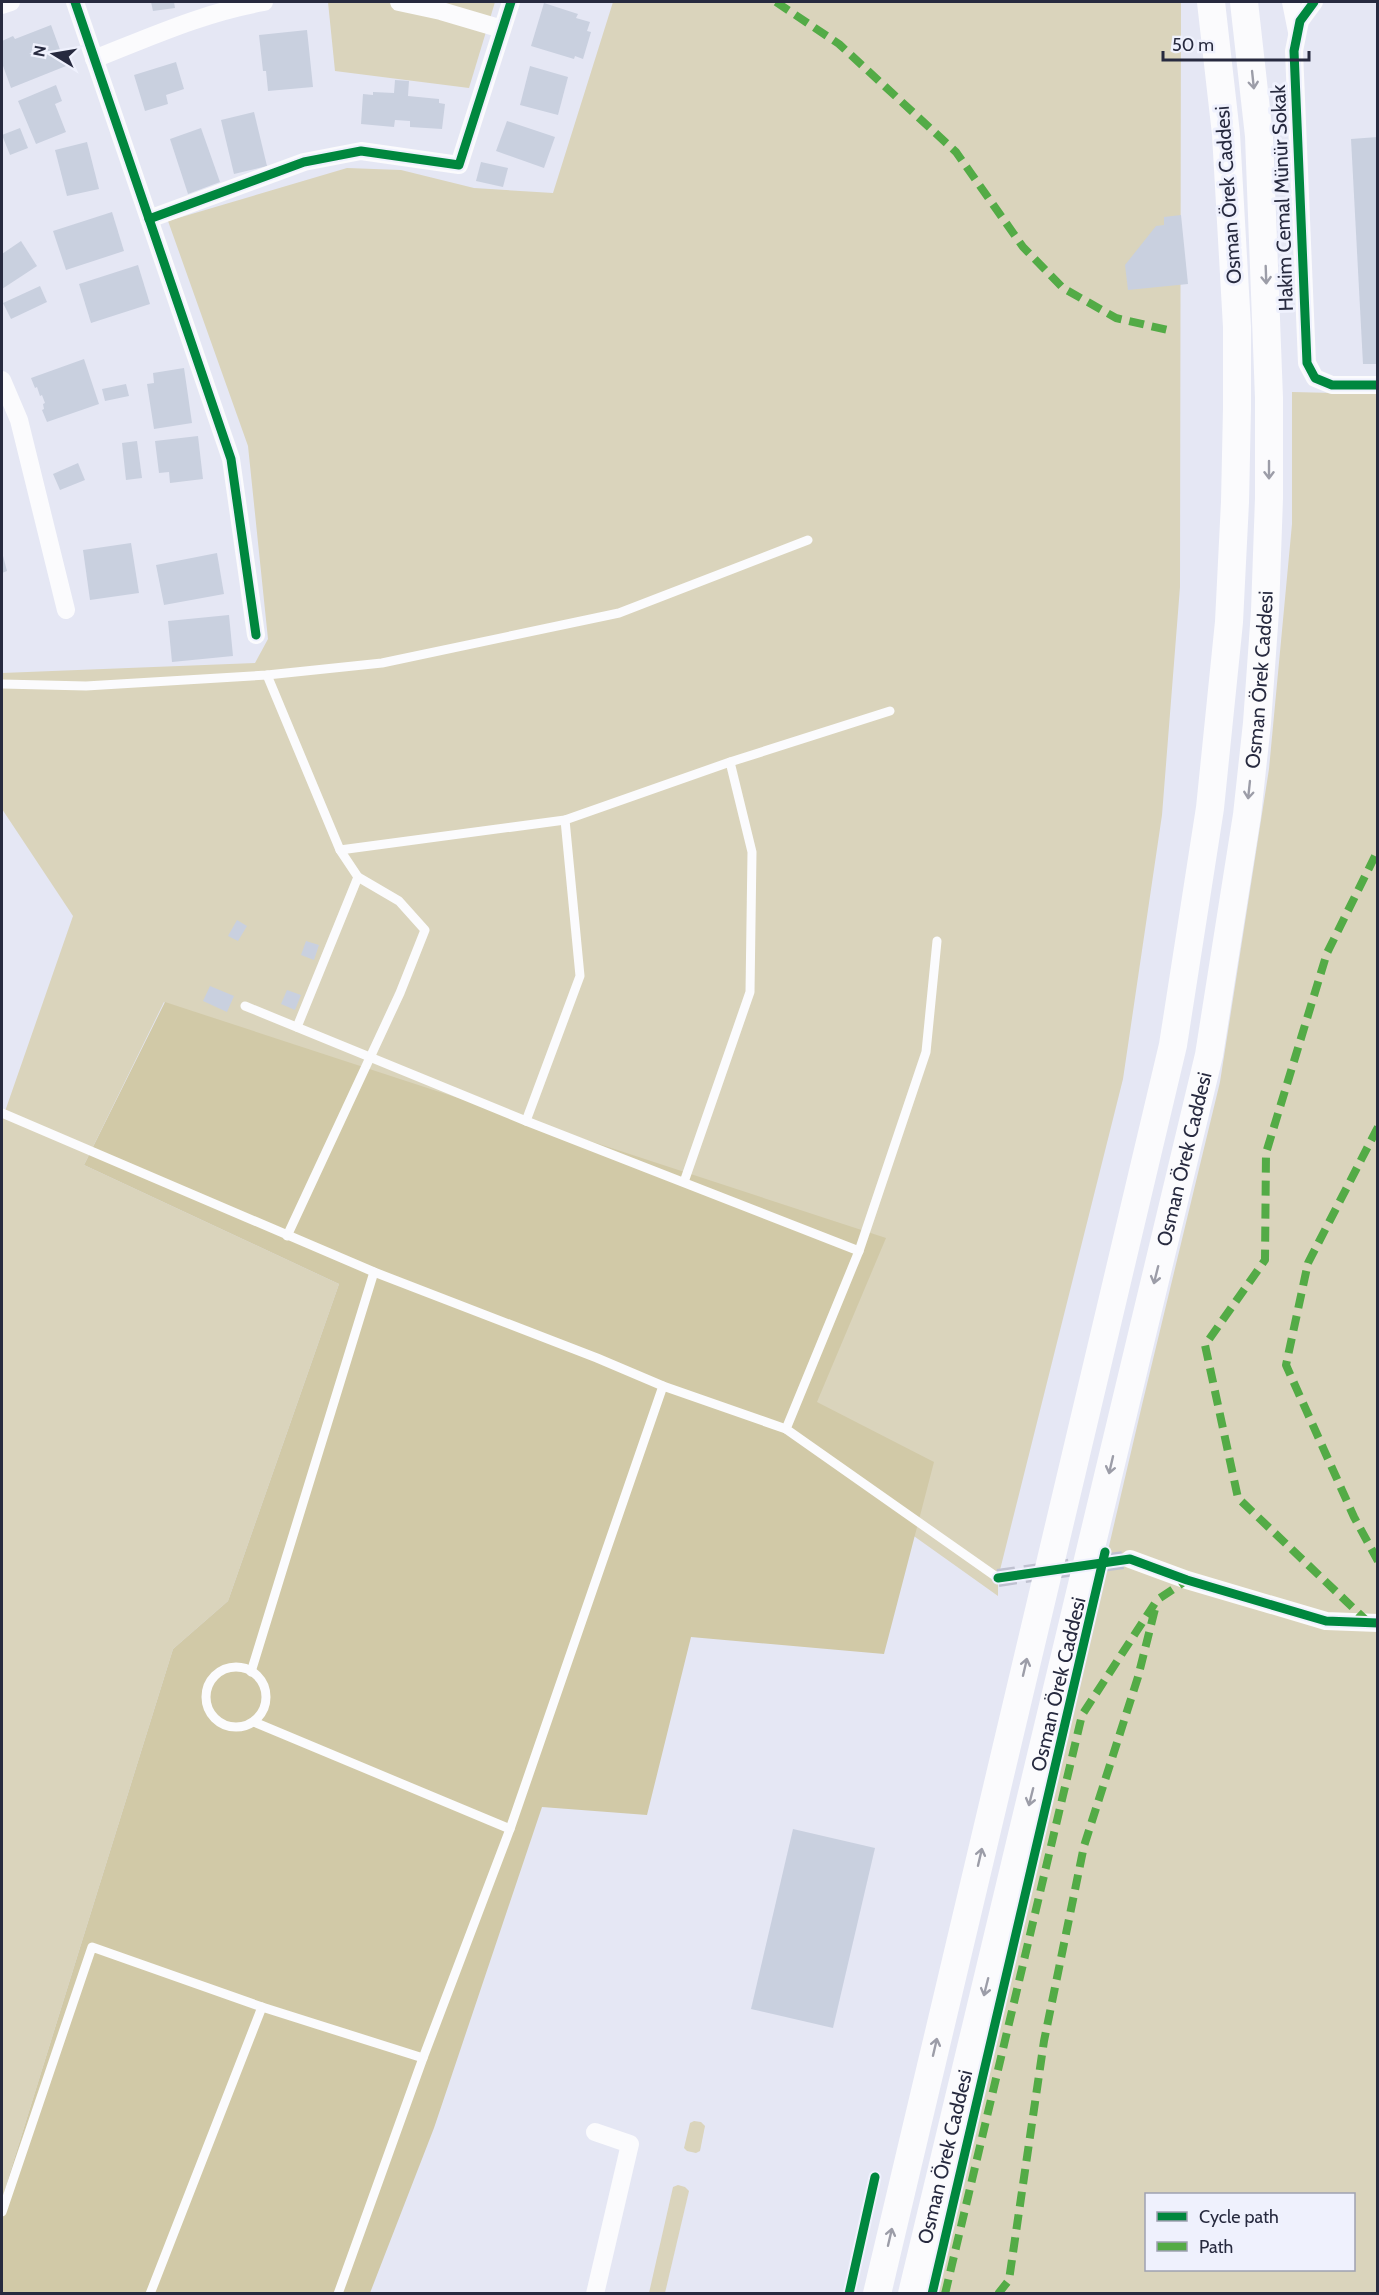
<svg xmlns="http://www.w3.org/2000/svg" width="1379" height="2295" viewBox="0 0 1379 2295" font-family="Cabin,sans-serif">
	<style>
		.green { fill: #dad4bc; fill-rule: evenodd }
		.forest { fill: #d1c9a7 }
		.building { fill: #c9d0df }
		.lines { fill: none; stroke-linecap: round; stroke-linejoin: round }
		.minor-tunnel { stroke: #bfc1d0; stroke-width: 18; stroke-dasharray: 18 9; stroke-linecap: butt }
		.service { stroke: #fbfbfd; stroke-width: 9 }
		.minor { stroke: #fbfbfd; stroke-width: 18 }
		.primary { stroke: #fbfbfd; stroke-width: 28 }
		.quiet { stroke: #53ab46; stroke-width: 8; stroke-dasharray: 15 8; stroke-linecap: butt }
		.cycleway-casing { stroke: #eff1fd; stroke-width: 13 }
		.cycleway { stroke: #00873e; stroke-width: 9 }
		.oneway { stroke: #9c9da8 }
		.labels { text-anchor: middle; stroke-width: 6; stroke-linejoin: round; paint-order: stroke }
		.street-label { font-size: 20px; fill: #272a3f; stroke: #eff1fd }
	</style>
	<rect width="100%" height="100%" fill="#e5e7f4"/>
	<g class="green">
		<polygon points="328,2 495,2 469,88 335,71"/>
		<polygon points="613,2 1181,2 1180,587 1162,815 1123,1079 998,1578 998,1596 164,1002 84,1165 339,1284 228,1601 173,1649 2,2198 2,1120 73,916 2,809 2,673 255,663 268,639 248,446 168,221 347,168 401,170 474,188 553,193"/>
		<path d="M1292 392 1377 394V2293L934 2294 1142 1405 1220 1082 1269 769 1292 524ZM1146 2194H1354V2270H1146Z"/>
		<polygon points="694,2121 701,2122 705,2126 700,2151 696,2153 687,2151 684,2148 690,2123"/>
		<polygon points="678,2185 685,2187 689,2191 665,2293 649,2293 673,2187"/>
	</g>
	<polygon class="forest" points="165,1002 886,1238 817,1402 934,1462 884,1654 691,1637 647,1815 542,1807 434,2128 370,2293 2,2294 2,2198 173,1649 228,1601 339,1284 84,1165"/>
	<g class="building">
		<polygon points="151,2 174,2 175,8 153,11"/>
		<polygon points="544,3 578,14 576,18 590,22 587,31 591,32 583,59 575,56 574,59 531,46"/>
		<polygon points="51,25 66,66 11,88 2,63 2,41 13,36 15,39"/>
		<polygon points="307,30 313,87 268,91 266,71 263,71 259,35"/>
		<polygon points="176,62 184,89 166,95 168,104 145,111 134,75"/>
		<polygon points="530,66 568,77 558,115 520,105"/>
		<polygon points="395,80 409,81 408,96 439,99 439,103 445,104 442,129 410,127 410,121 395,120 394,127 361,124 363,94 373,95 373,92 394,93"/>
		<polygon points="56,85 62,101 55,104 66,132 36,144 18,101"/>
		<polygon points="254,112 267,166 234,174 221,120"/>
		<polygon points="507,121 555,137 544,168 496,151"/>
		<polygon points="20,128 28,148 10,155 2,135"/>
		<polygon points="201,128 220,182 188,194 170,139"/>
		<polygon points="1378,137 1378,364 1363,364 1351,139"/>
		<polygon points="87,142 99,189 67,196 55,150"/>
		<polygon points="481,162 508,168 503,187 476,181"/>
		<polygon points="112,212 124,251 66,270 53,231"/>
		<polygon points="1181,215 1188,284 1128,290 1125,265 1156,226 1164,225 1164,217"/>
		<polygon points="21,241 37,266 2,289 2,254"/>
		<polygon points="138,265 150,304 91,323 79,284"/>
		<polygon points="40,286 47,302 11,319 3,303"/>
		<polygon points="84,359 99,404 47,422 42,410 44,409 43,404 45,403 42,395 40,396 37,387 35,388 31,378"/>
		<polygon points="184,368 192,423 154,429 147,384 154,383 153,373"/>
		<polygon points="126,384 129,396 105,401 102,389"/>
		<polygon points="198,436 203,479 170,483 169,472 159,473 155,441"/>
		<polygon points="137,441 142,478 126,480 122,443"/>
		<polygon points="78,463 85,480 60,490 53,474"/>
		<polygon points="131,543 139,593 90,600 83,550"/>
		<polygon points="2,552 7,571 2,573"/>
		<polygon points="217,553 224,594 164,605 156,565"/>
		<polygon points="229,615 233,656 172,662 168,621"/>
		<polygon points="237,920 247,926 238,941 228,936"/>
		<polygon points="306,941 319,945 314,960 301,955"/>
		<polygon points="210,986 234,996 227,1012 203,1001"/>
		<polygon points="287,990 301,995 295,1010 281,1004"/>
		<polygon points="793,1829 875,1848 833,2028 751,2009"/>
	</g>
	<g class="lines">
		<polyline class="minor-tunnel" points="998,1578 1130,1559"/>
		<g class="service">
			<polyline points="267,675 340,850 358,877 399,901 425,930 400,993 287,1236"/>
			<polyline points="2,684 86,686 267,675 382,663 619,613 808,540"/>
			<polyline points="340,850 565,820 730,762 890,711"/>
			<polyline points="937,941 926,1052 859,1251 786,1429 998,1578"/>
			<polyline points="245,1006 526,1121 859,1251"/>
			<polyline points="297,1027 358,877"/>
			<polyline points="2,1113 374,1272 597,1358 663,1386 786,1429"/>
			<polyline points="526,1121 580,976 565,820"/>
			<polyline points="684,1182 750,992 752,852 730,762"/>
			<circle cx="236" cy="1697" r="30"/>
			<polyline points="251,1672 374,1272"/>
			<polyline points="254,1722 510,1829"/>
			<polyline points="2,2212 92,1947 262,2007 423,2058"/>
			<polyline points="150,2294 262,2007"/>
			<polyline points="338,2294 423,2058 510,1829 663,1386"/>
		</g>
		<g class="minor">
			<polyline points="75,2 231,459 256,635"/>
			<polyline points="399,2 441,11 502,29"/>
			<polyline points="1291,2 1297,32"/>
			<polyline points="1314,2 1300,21 1294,51 1307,363 1315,378 1332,385 1378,385"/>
			<polyline points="2,5 11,2"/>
			<path d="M94 59C150 37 205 12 264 2"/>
			<polyline points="149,219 304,162 361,151 459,165 511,2"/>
			<polyline points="2,380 19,420 66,610"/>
			<polyline points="1130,1559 1187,1580 1326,1621 1378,1623"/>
			<polyline points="595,2132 630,2144 595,2294"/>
		</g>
		<g class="primary">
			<polyline points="877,2294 1173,1045 1210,808 1229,622 1235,502 1237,408 1237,327 1226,134 1211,2"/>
			<path id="s1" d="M912 2294 1209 1055 1247 815 1257 723 1265 611 1269 498V398L1259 136 1244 2"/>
		</g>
		<g class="quiet">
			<polyline points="776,2 839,44 956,152 1023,247 1063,288 1116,318 1172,331"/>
			<polyline points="1378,1127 1308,1263 1286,1365 1354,1517 1378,1561"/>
			<polyline points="1369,1623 1238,1498 1205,1345 1265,1260 1266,1153 1327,953 1378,850"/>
			<polyline points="945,2294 1082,1715 1157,1600 1187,1580"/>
			<polyline points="998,2294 1009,2280 1044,2041 1084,1846 1138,1677 1155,1609"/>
		</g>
		<defs>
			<g id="cycleway">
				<polyline points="75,2 231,459 256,635"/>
				<polyline points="1314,2 1300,21 1294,51 1307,363 1315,378 1332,385 1378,385"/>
				<polyline points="149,219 304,162 361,151 459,165 511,2"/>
				<polyline points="998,1578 1130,1559 1187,1580 1326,1621 1378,1623"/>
				<polyline points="849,2294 875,2177"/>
				<polyline points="932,2294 1105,1552"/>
			</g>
		</defs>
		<use href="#cycleway" class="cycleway-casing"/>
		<use href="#cycleway" class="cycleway"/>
	</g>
	<defs><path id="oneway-shaft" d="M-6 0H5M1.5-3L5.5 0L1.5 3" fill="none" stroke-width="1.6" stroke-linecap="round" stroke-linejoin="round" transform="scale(1.5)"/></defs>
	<g class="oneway">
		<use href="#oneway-shaft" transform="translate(1253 80) rotate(84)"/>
		<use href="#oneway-shaft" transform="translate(1266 275) rotate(88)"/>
		<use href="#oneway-shaft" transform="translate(1269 470) rotate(90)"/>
		<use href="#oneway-shaft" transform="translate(1249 790) rotate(96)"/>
		<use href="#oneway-shaft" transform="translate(1156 1275) rotate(104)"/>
		<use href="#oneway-shaft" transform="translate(1111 1465) rotate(103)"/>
		<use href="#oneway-shaft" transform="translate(1025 1667) rotate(-77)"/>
		<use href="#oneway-shaft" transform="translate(1031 1797) rotate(104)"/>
		<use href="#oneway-shaft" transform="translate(980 1857) rotate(-77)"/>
		<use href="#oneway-shaft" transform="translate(986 1987) rotate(104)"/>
		<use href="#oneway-shaft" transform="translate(935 2047) rotate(-77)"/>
		<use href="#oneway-shaft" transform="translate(890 2237) rotate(-77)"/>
	</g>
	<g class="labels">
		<g class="street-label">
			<text transform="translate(1228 195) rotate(-94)" y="7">Osman Örek Caddesi</text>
			<text transform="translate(1282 198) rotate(-92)" y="7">Hakim Cemal Münür Sokak</text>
			<text dy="7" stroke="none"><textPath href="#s1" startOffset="1653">Osman Örek Caddesi</textPath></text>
			<text dy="7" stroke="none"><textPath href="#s1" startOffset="1167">Osman Örek Caddesi</textPath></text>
			<text dy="7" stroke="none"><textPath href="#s1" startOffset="627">Osman Örek Caddesi</textPath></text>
			<text dy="7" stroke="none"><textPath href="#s1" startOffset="141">Osman Örek Caddesi</textPath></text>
		</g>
	</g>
	<rect width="1379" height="2295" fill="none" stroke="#272a3f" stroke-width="6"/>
	<rect x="1145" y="2193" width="210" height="78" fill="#eff1fd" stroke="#9fa1b1" stroke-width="1.5"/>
	<rect x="1157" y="2212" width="30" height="9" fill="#00873e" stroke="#9fa1b1" stroke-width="1.5"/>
	<text x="1199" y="2223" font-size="18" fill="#272a3f">Cycle path</text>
	<rect x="1157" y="2242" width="30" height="9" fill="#53ab46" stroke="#9fa1b1" stroke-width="1.5"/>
	<text x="1199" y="2253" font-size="18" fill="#272a3f">Path</text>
	<g transform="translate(54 54) rotate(281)" stroke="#eff1fd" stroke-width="4.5" paint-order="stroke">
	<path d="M0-4.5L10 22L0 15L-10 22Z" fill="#272a3f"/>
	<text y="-9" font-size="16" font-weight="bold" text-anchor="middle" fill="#272a3f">N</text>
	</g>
	<path d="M1163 51v9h146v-9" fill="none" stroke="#272a3f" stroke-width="3"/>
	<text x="1172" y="51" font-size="18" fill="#272a3f" stroke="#eff1fd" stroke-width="4.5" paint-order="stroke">50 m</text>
</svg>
